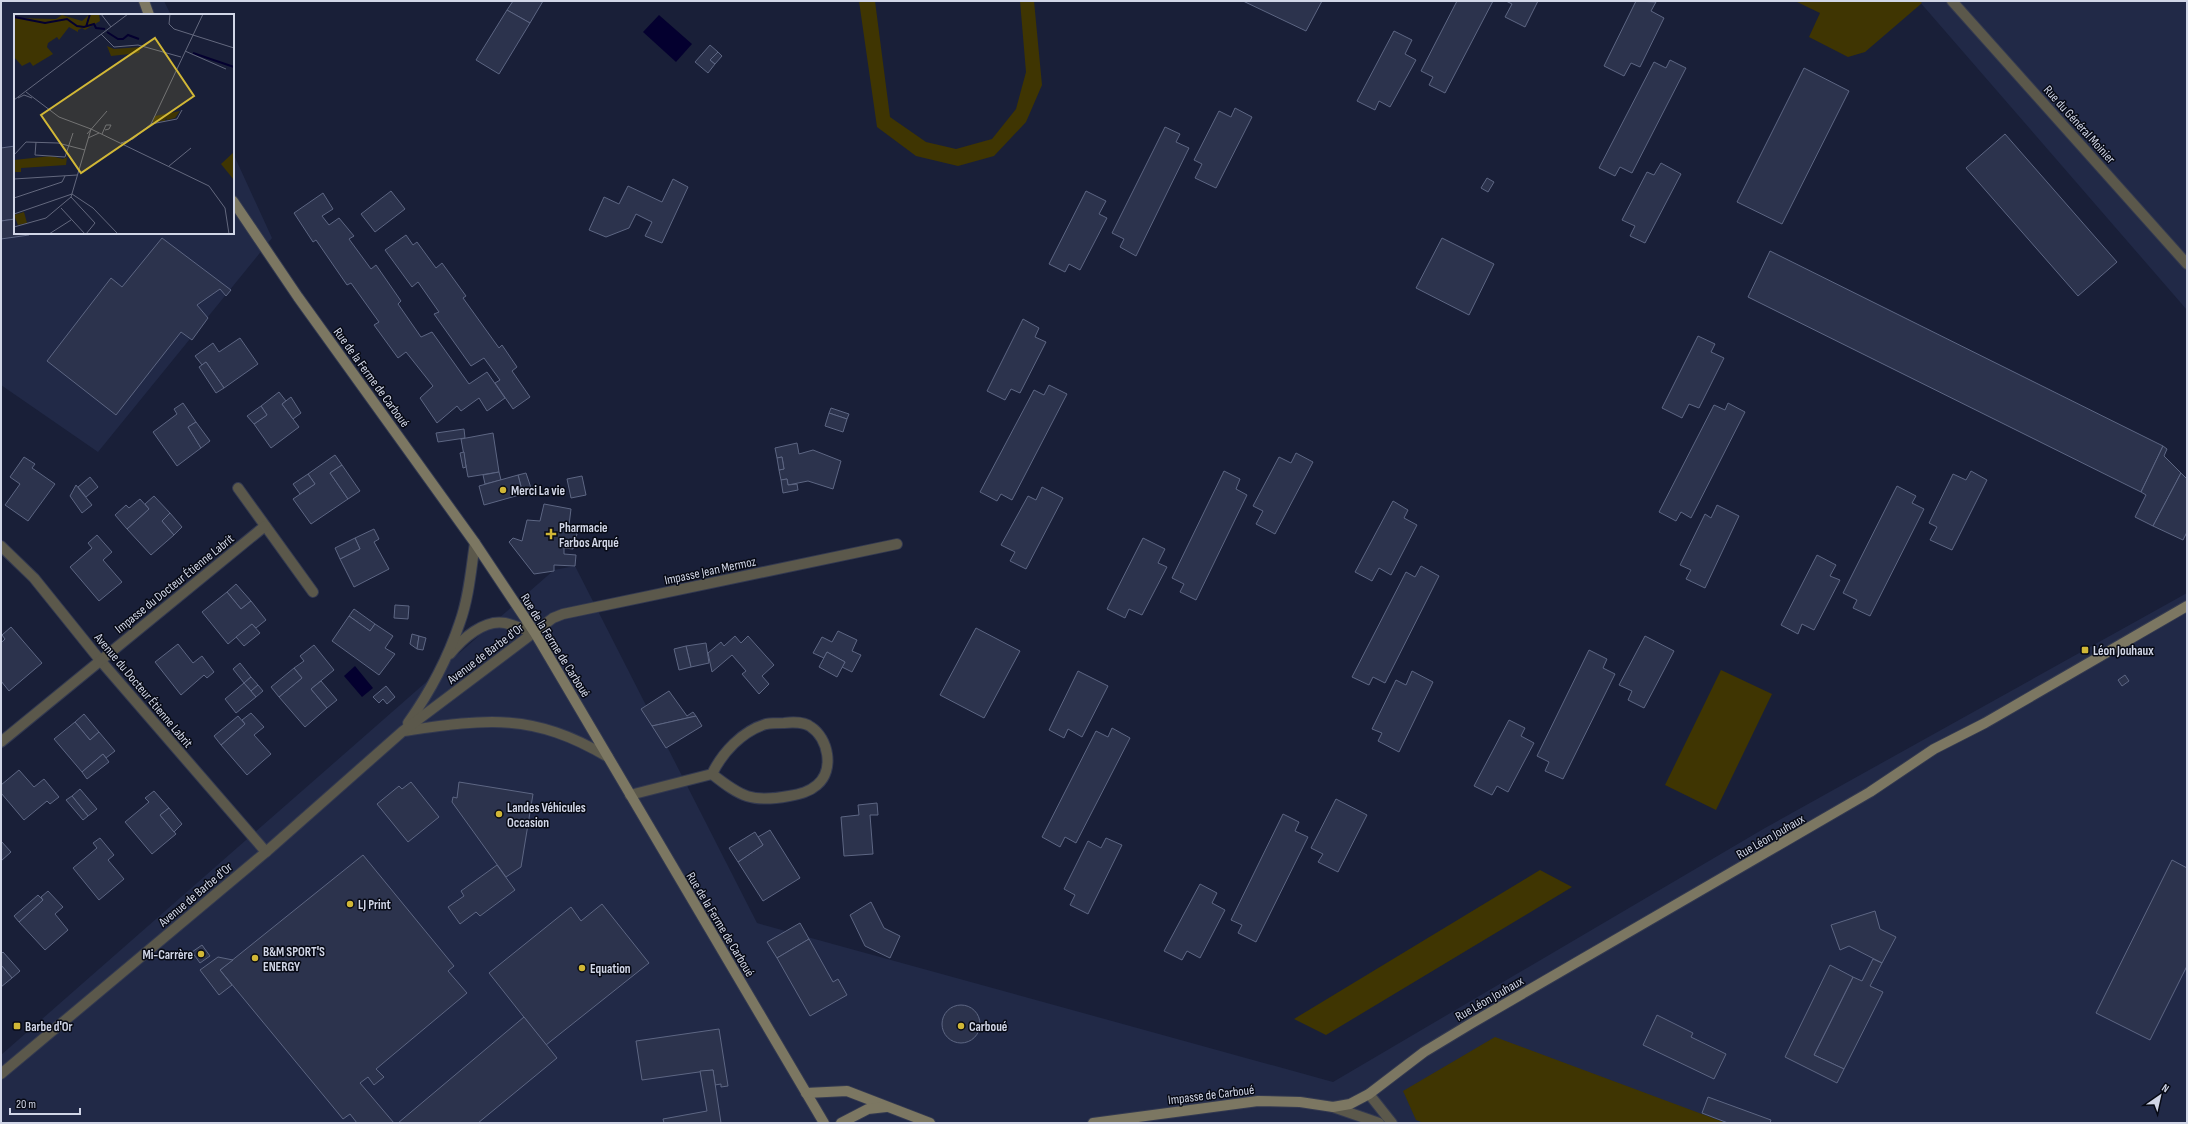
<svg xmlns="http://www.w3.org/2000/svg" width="2188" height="1124" viewBox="0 0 2188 1124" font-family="'Sofia Sans Condensed',sans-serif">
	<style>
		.built { fill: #212947 }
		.green { fill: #3f3502 }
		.water { fill: #04002f }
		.building { fill: #2c334d; stroke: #5d6683 }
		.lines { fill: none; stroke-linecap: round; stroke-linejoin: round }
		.street-casing { stroke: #333950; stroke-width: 12 }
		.secondary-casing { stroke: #333950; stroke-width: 12 }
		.street { stroke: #5b584b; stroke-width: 10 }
		.secondary { stroke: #7c7762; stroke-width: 10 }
		.poi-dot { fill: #d1b736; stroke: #070a15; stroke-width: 1.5 }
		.labels { text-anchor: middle; stroke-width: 3; stroke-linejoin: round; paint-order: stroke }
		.street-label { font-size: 13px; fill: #d1d6e7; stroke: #070a15 }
		.poi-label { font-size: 13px; font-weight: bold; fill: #d1d6e7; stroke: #070a15; text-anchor: start }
		.inset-river { fill: none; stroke: #04002f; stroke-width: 2 }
		.inset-road { fill: none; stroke: #63687e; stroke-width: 1 }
		.view { fill: #d1b736; fill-opacity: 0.15; stroke: #d1b736; stroke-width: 2 }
		.inset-edge { fill: none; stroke: #d1d6e7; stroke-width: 2 }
	</style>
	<rect width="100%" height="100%" fill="#191f38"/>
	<g class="built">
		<polygon points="1,1 164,1 171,15 15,15 15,233 233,233 233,153 272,238 98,452 1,385"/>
		<polygon points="1919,1 2187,1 2187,310"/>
		<polygon points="575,566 757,923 1333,1082 1765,828 2187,593 2187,1123 1,1123 1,1055 554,570"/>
	</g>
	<g class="green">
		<polygon points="859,1 875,1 890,117 926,142 956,149 992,139 1016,109 1026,72 1020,1 1034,1 1042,85 1026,122 994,156 958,166 916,156 877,127"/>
		<polygon points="1795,1 1920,1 1922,3 1865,52 1848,57 1809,37 1820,13"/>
		<polygon points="1721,670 1772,694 1716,810 1665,785"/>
		<polygon points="1540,870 1572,887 1326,1035 1294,1019"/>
		<polygon points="1495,1037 1726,1123 1424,1123 1416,1120 1403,1091"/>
	</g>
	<g class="water">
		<polygon points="659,15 692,44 676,62 643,32"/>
		<polygon points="355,666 373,688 362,697 344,676"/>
	</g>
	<g class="building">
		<polygon points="513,1 543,1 530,23 507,10"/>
		<polygon points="1243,1 1322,1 1306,31"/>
		<polygon points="1457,1 1493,1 1445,93 1429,85 1433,77 1421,71"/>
		<polygon points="1506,1 1538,1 1525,27 1505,17 1512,4"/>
		<polygon points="1636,1 1656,2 1651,11 1664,18 1640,67 1631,63 1624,76 1604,66"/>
		<polygon points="507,10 530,23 499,74 476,60"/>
		<polygon points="1394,31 1412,40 1405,54 1416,60 1390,107 1379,101 1375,110 1357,101"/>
		<polygon points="710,45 718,52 710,60 715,64 708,73 695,62"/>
		<polygon points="718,52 722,56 715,64 710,60"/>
		<polygon points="1670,60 1686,68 1632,173 1620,167 1615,176 1599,168 1654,62 1666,68"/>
		<polygon points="1804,68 1849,91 1782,224 1737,202"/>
		<polygon points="1235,108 1252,117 1216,188 1195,178 1202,164 1194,160 1219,111 1231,117"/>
		<polygon points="1165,127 1180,134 1176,142 1189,148 1136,256 1120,247 1124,239 1112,233"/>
		<polygon points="2005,134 2117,262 2078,296 1966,168"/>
		<polygon points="15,146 15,219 1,221 1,148"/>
		<polygon points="1661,163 1681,174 1645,243 1630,236 1635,226 1622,220 1647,172 1654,175"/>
		<polygon points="1487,178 1494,182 1488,192 1481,188"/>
		<polygon points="673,179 688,187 662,243 645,236 652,222 636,214 629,228 606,237 589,230 604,197 619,204 628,186 662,202"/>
		<polygon points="391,191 405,209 375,232 361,214"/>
		<polygon points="1086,191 1106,201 1099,214 1107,218 1080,270 1069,264 1065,272 1049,264"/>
		<polygon points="323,193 333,209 322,216 329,225 339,218 354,236 349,239 371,269 376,265 401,301 398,304 421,337 432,332 469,384 487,372 505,398 487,411 479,398 461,411 457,406 437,423 420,398 433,386 406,352 398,358 374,325 379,322 351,283 347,285 316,240 313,242 294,213"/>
		<polygon points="15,219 15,233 29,233 29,235 1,239 1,221"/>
		<polygon points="406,235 413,245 417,242 436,268 442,263 466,296 463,298 499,348 502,345 517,367 512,371 530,397 513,409 495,383 500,380 484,358 471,366 434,314 439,312 418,282 412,287 385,250"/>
		<polygon points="162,238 231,290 226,296 220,289 197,305 208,318 192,340 181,332 116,415 47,361 111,278 122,287"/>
		<polygon points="1442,238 1494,264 1469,315 1416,288"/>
		<polygon points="1770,251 2163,446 2141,492 1748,297"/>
		<polygon points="1023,319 1039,328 1035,337 1046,342 1020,393 1011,389 1005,400 987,391"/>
		<polygon points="1698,336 1715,344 1711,352 1724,358 1699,408 1689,404 1682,418 1662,408"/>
		<polygon points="240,338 258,364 224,388 206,362 202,365 195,356 213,343 219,352"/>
		<polygon points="206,362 224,388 216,393 199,367"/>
		<polygon points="1049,385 1067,394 1012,500 1001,494 997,501 980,492 1034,390 1044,395"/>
		<polygon points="279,392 286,401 282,404 299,427 271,448 254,424 267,415 261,406"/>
		<polygon points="291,397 301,413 293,419 282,404"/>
		<polygon points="183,403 196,422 188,427 201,448 177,466 153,432 177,414 174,409"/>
		<polygon points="1728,403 1745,412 1691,518 1681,512 1676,521 1659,512 1714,405 1725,410"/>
		<polygon points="261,406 267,415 254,424 247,416"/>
		<polygon points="831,408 849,414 847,419 829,413"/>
		<polygon points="829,413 847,419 843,432 825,426"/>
		<polygon points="196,422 210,441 201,448 188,427"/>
		<polygon points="464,429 465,438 438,442 436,433"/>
		<polygon points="493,433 499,472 468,477 461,439"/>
		<polygon points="797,443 799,454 813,450 841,461 833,489 808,481 788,485 787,479 781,480 779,470 784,469 782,457 777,458 775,448"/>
		<polygon points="2163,446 2167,449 2164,456 2181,473 2153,526 2135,517 2146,495 2141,492"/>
		<polygon points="464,452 466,467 463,468 460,453"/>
		<polygon points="1296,453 1313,462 1275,534 1256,524 1263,511 1253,506 1279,457 1291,463"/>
		<polygon points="335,455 342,465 330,473 348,499 311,524 293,499 315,484 308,474"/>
		<polygon points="24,457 35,464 32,468 55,484 28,521 5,505 20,484 10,477"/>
		<polygon points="782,457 784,469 779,470 777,458"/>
		<polygon points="342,465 360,491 348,499 330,473"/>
		<polygon points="1224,471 1240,479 1236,489 1247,495 1196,600 1180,592 1184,584 1172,578"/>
		<polygon points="1971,471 1987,480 1952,550 1930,540 1937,527 1929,523 1953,474 1966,480"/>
		<polygon points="499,472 501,480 485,484 483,475"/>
		<polygon points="526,473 532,491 523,494 518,475"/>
		<polygon points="2181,473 2187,479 2187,532 2183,540 2153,526"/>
		<polygon points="308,474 315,484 300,494 293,484"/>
		<polygon points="518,475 523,494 484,505 479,486"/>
		<polygon points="582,476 586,495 571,498 567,479"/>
		<polygon points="90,477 98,487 86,497 78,487"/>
		<polygon points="787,479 788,485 797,484 798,490 783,493 781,480"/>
		<polygon points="76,485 92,505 82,513 70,496"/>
		<polygon points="1897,486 1916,496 1912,503 1924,509 1870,616 1853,608 1857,600 1843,593"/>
		<polygon points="1042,487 1063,498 1026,569 1010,561 1015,552 1001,545 1028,496 1036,500"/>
		<polygon points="154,496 170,513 162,521 174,535 151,555 127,529 149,509 145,504"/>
		<polygon points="140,499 149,509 127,529 115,515 126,505 129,508"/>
		<polygon points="1393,501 1408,510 1404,518 1417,525 1391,575 1379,568 1372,581 1355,572"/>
		<polygon points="544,504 571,509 569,525 577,534 573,549 564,548 564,554 576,555 575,566 554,565 554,571 534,574 509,542 513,538 522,541 527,520 540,521"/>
		<polygon points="1717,505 1739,516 1705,588 1686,579 1691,570 1680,565 1705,514 1711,518"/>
		<polygon points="170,513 182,527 174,535 162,521"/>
		<polygon points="374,529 379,539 374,542 389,569 354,587 340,559 360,549 355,538"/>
		<polygon points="97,535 112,552 103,560 122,582 99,601 70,567 92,548 88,543"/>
		<polygon points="355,538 360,549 340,559 335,548"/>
		<polygon points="1143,538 1165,549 1158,563 1167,567 1142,615 1129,609 1125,618 1107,609"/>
		<polygon points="1817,555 1836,565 1830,576 1840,580 1814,630 1802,624 1798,634 1781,625"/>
		<polygon points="1421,566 1439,576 1385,683 1373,677 1369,685 1352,677 1406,572 1415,577"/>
		<polygon points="236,584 251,601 241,609 227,592"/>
		<polygon points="227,592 241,609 251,601 266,620 256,628 252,624 228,644 202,612"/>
		<polygon points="395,605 409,606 408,619 394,618"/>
		<polygon points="354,609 375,624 370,631 349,616"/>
		<polygon points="349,616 370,631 375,624 393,636 385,648 395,654 379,675 332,641"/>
		<polygon points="252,624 260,633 244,646 236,637"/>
		<polygon points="11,627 42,663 9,691 1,681 1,643 5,639 2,635"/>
		<polygon points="976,628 1020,651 984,718 940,695"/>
		<polygon points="838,631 857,640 852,651 861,655 852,672 842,667 845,662 827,652 824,658 813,653 822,637 832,642"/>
		<polygon points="412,634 419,636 417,649 410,644"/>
		<polygon points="419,636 426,638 423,650 417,649"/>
		<polygon points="735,636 741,643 748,636 774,665 762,676 769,684 759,694 742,674 746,671 732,655 712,672 708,653 721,642 724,646"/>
		<polygon points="1645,636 1674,651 1644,708 1628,700 1632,691 1619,685"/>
		<polygon points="706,643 709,663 691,667 686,646"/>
		<polygon points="178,644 193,663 202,656 214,672 207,678 204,675 181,695 155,662"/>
		<polygon points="314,645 334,670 311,689 327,708 305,727 279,697 302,678 294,668 304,661 300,656"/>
		<polygon points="686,646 691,667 679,670 674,649"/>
		<polygon points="1589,650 1607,659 1603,668 1615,674 1563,779 1545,771 1549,762 1537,756"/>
		<polygon points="827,652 845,662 837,677 819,667"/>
		<polygon points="240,663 251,677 244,683 233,669"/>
		<polygon points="294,668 302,678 279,697 271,687"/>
		<polygon points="1078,671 1108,686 1082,737 1068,729 1064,738 1049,730"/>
		<polygon points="1412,671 1433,682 1399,752 1378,741 1382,733 1372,729 1396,680 1406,685"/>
		<polygon points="2125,675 2129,681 2122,686 2118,680"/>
		<polygon points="251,677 258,685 251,691 244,683"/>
		<polygon points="321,681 337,700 327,708 311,689"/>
		<polygon points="244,683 256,697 236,713 225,699"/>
		<polygon points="258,685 263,691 256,697 251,691"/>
		<polygon points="386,686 395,697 387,704 383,699 379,703 373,697"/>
		<polygon points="669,691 687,716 693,712 696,716 652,726 641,709"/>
		<polygon points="251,713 264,727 254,735 271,754 247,775 221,745 245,724 242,720"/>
		<polygon points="84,714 99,732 90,740 75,722"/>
		<polygon points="238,716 245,724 221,745 214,736"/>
		<polygon points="696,716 702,726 666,748 652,726"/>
		<polygon points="1509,720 1525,728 1521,736 1534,743 1508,792 1497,786 1492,795 1474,786"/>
		<polygon points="75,722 90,740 99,732 115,751 106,758 103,754 82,772 54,739"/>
		<polygon points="1112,728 1130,738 1076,843 1065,837 1060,847 1042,837 1096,731 1108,737"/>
		<polygon points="103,754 109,762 87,779 82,772"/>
		<polygon points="19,770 34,787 44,779 59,797 50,804 47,801 24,820 1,793 1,785"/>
		<polygon points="411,782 439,817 408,842 377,804 399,786 402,789"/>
		<polygon points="459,782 533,794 521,867 506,877 452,802 453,797 457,798"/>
		<polygon points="80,789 97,809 88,816 72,796"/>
		<polygon points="154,791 169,808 160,815 176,834 152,854 125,822 149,802 145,798"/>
		<polygon points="72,796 88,816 83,820 66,800"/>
		<polygon points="1336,799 1367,815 1338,872 1318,862 1323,854 1311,848"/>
		<polygon points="877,803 878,815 870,815 873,854 844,856 841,817 859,815 858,805"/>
		<polygon points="169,808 182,824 174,832 160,815"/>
		<polygon points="1283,814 1299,822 1295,831 1308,837 1256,942 1238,933 1242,925 1231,920"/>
		<polygon points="770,830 800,878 763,901 738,862 763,845 758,837"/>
		<polygon points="755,832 763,845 738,862 729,848"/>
		<polygon points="100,838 114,855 108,860 124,879 99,900 73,868 97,848 93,843"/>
		<polygon points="1106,838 1122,845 1088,914 1070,905 1075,895 1064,889 1088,841 1101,848"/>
		<polygon points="1,841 11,852 1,861"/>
		<polygon points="363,855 454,966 448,971 467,993 376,1069 384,1077 374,1085 368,1077 360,1083 394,1123 357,1123 350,1114 343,1119 220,970"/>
		<polygon points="2172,860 2187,868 2187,966 2150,1040 2096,1013"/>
		<polygon points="497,865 515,890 480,916 476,912 460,924 448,907 464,896 461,891"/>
		<polygon points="1200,884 1217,893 1212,903 1225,910 1200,958 1187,951 1182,960 1164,951"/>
		<polygon points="48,891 63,907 55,914 68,930 45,950 19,922 43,900 41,897"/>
		<polygon points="38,895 43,900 19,922 14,916"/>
		<polygon points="871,902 884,928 900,936 890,958 865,946 850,915"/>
		<polygon points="602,904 649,963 546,1045 489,973 571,907 581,921"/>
		<polygon points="1875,911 1880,929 1896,937 1882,963 1849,946 1840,950 1831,925"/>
		<polygon points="800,923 809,939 777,958 767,942"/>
		<polygon points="809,939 833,982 838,979 847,995 810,1016 777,958"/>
		<polygon points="202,945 210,956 200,963 192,952"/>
		<polygon points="3,952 20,971 12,978 1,965 1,954"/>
		<polygon points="218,957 233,960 220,970 232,985 219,995 200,970"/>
		<polygon points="1873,959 1882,963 1870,986 1883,992 1844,1069 1814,1055 1853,977 1862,981"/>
		<polygon points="1,965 12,978 1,987"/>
		<polygon points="1830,965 1853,977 1814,1055 1844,1069 1837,1083 1785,1057"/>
		<circle cx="961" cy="1024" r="19"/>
		<polygon points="1657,1015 1693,1033 1691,1037 1726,1054 1714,1079 1643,1045"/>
		<polygon points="524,1017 557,1058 478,1123 398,1123"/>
		<polygon points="719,1029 728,1086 721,1087 721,1084 715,1085 713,1070 642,1080 636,1041"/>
		<polygon points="713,1070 721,1123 664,1123 663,1119 707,1111 700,1071"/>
		<polygon points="1708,1097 1771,1120 1770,1123 1728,1123 1702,1113"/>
	</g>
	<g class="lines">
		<defs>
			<g id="street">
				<polyline points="1952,1 2187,264"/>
				<polyline points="238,488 313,592"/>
				<polyline points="1,546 34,578 100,660 266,852"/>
				<path d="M450 654C462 639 484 619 505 623 515 625 525 630 535 633"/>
				<path d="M408 723C430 692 448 658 460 622 469 597 471 569 475 543"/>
				<path d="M404 731C487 719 532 712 608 757"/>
				<polyline points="1,742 265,526"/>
				<path d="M630 795 712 774C722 753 742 731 766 724 772 723 779 723 784 723 792 722 805 722 811 727 828 738 835 770 817 785 809 792 800 794 789 796 752 803 741 797 712 774"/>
				<polyline points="1,1074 266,852 403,731 553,618 563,614 897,544"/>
				<polyline points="1369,1094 1392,1123"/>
				<polyline points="1333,1107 1379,1123"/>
			</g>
			<g id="secondary">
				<polyline points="144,1 149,15"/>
				<polyline points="233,201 298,297 475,543 535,633 824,1123"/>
				<polyline points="806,1093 847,1091 930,1123"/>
				<polyline points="841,1123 868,1109 886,1107"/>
				<polyline points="1093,1123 1258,1101 1300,1102 1333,1107 1350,1104 1369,1094 1424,1052 1472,1023 1870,792 1934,749 1985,723 2187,606"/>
			</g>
		</defs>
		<use href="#street" class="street-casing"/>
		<use href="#secondary" class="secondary-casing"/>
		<use href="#street" class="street"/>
		<use href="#secondary" class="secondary"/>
	</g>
	<g class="poi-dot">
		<circle cx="503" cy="490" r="4"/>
		<path d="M549 528h4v4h4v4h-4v4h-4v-4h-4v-4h4z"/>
		<rect x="2081" y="646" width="8" height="8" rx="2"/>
		<circle cx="499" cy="814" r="4"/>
		<circle cx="350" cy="904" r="4"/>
		<circle cx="201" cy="954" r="4"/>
		<circle cx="255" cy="958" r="4"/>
		<circle cx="582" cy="968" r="4"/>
		<rect x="13" y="1022" width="8" height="8" rx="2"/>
		<circle cx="961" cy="1026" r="4"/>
	</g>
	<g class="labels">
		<g class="street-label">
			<text transform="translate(2080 124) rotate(48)" y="5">Rue du Général Moinier</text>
			<text transform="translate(372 377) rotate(54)" y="5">Rue de la Ferme de Carboué</text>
			<text transform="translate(710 570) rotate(-12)" y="5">Impasse Jean Mermoz</text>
			<text transform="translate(174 583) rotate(-39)" y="5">Impasse du Docteur Étienne Labrit</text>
			<text transform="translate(556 645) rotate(58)" y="5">Rue de la Ferme de Carboué</text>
			<text transform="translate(485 653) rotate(-37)" y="5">Avenue de Barbe d'Or</text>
			<text transform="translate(144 690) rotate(50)" y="5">Avenue du Docteur Étienne Labrit</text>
			<text transform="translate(1770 836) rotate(-30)" y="5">Rue Léon Jouhaux</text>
			<text transform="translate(195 894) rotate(-40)" y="5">Avenue de Barbe d'Or</text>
			<text transform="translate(721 924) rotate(59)" y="5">Rue de la Ferme de Carboué</text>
			<text transform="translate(1489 998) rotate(-30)" y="5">Rue Léon Jouhaux</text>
			<text transform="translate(1211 1094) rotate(-7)" y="5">Impasse de Carboué</text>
		</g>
		<g class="poi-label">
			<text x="511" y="495">Merci La vie</text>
			<text x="559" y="532">Pharmacie<tspan x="559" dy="15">Farbos Arqué</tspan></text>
			<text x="2093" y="655">Léon Jouhaux</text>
			<text x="507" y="812">Landes Véhicules<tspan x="507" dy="15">Occasion</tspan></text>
			<text x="358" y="909">LJ Print</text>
			<text x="263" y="956">B&amp;M SPORT'S<tspan x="263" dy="15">ENERGY</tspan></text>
			<text x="193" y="959" text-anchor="end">Mi-Carrère</text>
			<text x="590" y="973">Equation</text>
			<text x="25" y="1031">Barbe d'Or</text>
			<text x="969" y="1031">Carboué</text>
		</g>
	</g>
	<g transform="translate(14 14)">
		<rect width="220" height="220" fill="#191f38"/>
		<path d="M76 0H85L86 7 71 16 68 14 64 16V18L55 13 45 26 43 23 34 29 33 33 39 40 19 52 16 48 8 52 0 43V4L42 5 48 1 68 7ZM93 32 100 35 127 33 125 39 97 42ZM166 97 161 104 153 106 152 104 151 107 138 108 141 102ZM220 138V166L207 150ZM37 142 49 145 53 143 52 151 7 154V158H0V146ZM10 198 13 209 4 211 0 201Z" fill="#3f3502"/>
		<path class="inset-river" d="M0 3 31 9 53 5 63 12 70 13 80 10 82 14 91 15M72 13 76 0M93 18 104 25H109L114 21 125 25M179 39 220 53"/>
		<path class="inset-road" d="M87 0 97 13M156 0 155 10 160 15 220 34M87 20 100 33 124 31 167 43M171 37 212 55M12 78 45 103 77 115 195 172 211 194 215 220M4 84 10 81 18 84M0 86 114 0M137 110 189 0M73 120 93 97M88 120 92 111H97L95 115 91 116M74 124 85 119M22 128 21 141 51 143 59 119M107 129 119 125 137 110 163 105 168 96M0 141 12 128 44 129 71 136M155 152 177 134M0 165 63 161M58 180 79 194 104 220M57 183 81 209 72 220M0 184 48 168 51 162M47 194 71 220M0 200 58 180M0 213 32 204 57 183 77 115M35 220 57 206"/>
		<path class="view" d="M141 24 180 82 67 159 27 101Z"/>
		<rect width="220" height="220" class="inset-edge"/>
	</g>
	<rect width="2188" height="1124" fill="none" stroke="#d1d6e7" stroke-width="4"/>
	<g transform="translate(2160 1096) rotate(34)" stroke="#070a15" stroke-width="3" paint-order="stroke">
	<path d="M0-3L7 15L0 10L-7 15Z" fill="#d1d6e7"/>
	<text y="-6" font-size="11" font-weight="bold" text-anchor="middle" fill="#d1d6e7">N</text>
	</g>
	<path d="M10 1108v6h70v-6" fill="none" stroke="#d1d6e7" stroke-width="2"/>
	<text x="16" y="1108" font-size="12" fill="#d1d6e7" stroke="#070a15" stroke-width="3" paint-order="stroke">20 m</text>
</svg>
